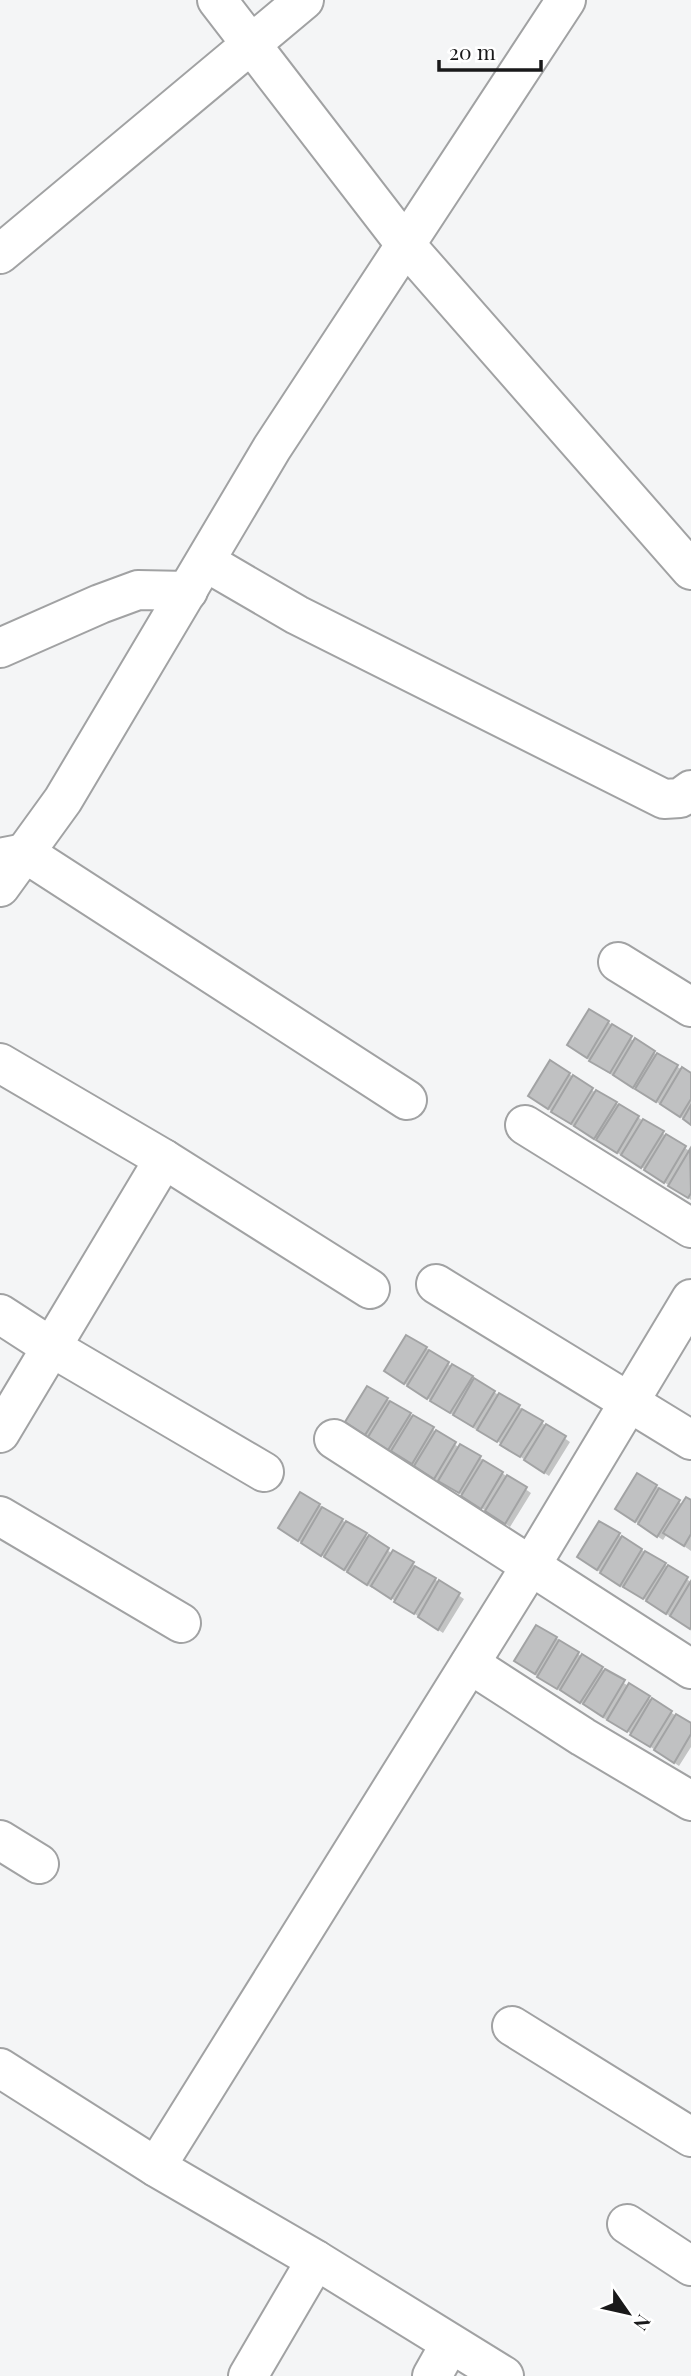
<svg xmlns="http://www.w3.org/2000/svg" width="691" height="2376" viewBox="0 0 691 2376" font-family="'Playfair Display',serif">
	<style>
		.shadow { fill: #0003 }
		.building { fill: #c0c1c2; stroke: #a2a3a4; stroke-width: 2 }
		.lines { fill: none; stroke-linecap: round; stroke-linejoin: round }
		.minor-casing { stroke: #a1a2a3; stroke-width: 42 }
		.minor { stroke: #fff; stroke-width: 38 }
	</style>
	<rect width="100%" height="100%" fill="#f4f5f6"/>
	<g class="shadow">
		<polygon points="608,1022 635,1042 691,1075 691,1125 662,1103 661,1105 616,1075 615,1077 596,1065 569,1045"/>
		<polygon points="569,1074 596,1093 616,1103 691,1152 691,1200 623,1155 622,1156 577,1126 576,1128 558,1116 530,1096"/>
		<polygon points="426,1348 452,1367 519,1407 570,1442 549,1476 479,1429 478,1431 391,1375"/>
		<polygon points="387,1399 460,1448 480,1458 531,1493 510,1527 440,1480 439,1482 352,1427"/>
		<polygon points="656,1486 683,1505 691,1502 691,1551 667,1534 663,1540 622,1513"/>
		<polygon points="319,1505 393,1554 412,1564 464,1599 443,1633 373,1586 372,1588 285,1532"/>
		<polygon points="619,1535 691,1582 691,1629 672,1615 671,1617 626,1587 625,1589 607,1577 579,1557"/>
		<polygon points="556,1638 582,1657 691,1725 691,1747 679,1766 609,1719 608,1721 563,1691 562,1692 544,1681 516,1661"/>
	</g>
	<g class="building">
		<polygon points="589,1009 609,1021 587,1058 567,1045"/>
		<polygon points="612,1024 632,1036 610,1073 589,1061"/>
		<polygon points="635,1038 655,1051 633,1088 613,1075"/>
		<polygon points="657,1053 678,1065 656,1102 635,1089"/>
		<polygon points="550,1060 570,1073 548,1109 528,1096"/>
		<polygon points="682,1067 691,1073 691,1099 680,1117 660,1104"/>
		<polygon points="573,1075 593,1088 571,1124 551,1112"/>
		<polygon points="596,1090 617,1102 594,1139 574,1126"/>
		<polygon points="619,1104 639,1116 617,1153 596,1140"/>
		<polygon points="691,1105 691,1125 683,1119"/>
		<polygon points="643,1119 664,1131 641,1168 621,1155"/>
		<polygon points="666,1134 686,1146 664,1183 644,1170"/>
		<polygon points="690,1149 691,1193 688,1198 668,1186"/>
		<polygon points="406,1335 427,1347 404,1384 384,1371"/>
		<polygon points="429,1350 449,1362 427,1399 407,1386"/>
		<polygon points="452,1364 473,1376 450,1413 430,1401"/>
		<polygon points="474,1378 495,1391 473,1427 453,1415"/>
		<polygon points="367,1386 388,1398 365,1435 345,1422"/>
		<polygon points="499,1393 520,1405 497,1442 477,1430"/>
		<polygon points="390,1401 411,1413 388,1450 368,1437"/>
		<polygon points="522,1409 543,1421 520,1457 500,1445"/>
		<polygon points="413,1415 434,1427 412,1464 391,1451"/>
		<polygon points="546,1424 566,1436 544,1473 524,1460"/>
		<polygon points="436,1430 456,1442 434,1479 414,1466"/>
		<polygon points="460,1444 481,1456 459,1493 438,1481"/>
		<polygon points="483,1460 503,1472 481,1509 461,1496"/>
		<polygon points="637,1473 657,1485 635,1522 615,1509"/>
		<polygon points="507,1475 527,1487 505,1524 485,1511"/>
		<polygon points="659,1488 680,1500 657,1537 638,1524"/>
		<polygon points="300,1492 320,1504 298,1541 278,1528"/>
		<polygon points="686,1497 691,1500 691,1534 684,1546 663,1533"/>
		<polygon points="322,1507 343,1519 321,1556 301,1543"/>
		<polygon points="346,1521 367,1533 344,1570 324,1557"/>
		<polygon points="599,1521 620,1533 597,1570 577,1557"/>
		<polygon points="369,1535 389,1548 367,1585 347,1572"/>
		<polygon points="622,1536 642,1549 620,1586 600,1573"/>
		<polygon points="393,1550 414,1562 391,1599 371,1586"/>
		<polygon points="645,1551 666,1563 643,1599 623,1587"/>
		<polygon points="668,1565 688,1577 666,1614 646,1601"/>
		<polygon points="415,1566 436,1578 414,1614 394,1602"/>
		<polygon points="439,1580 460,1593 438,1630 418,1617"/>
		<polygon points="691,1581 691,1627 690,1629 670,1616"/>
		<polygon points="536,1625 557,1637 535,1674 514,1661"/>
		<polygon points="559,1640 579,1652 557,1689 537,1677"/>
		<polygon points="582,1654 603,1667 580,1703 560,1690"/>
		<polygon points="605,1669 625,1680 603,1717 583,1704"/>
		<polygon points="629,1683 650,1696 627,1732 607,1720"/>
		<polygon points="652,1698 672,1711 650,1747 630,1735"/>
		<polygon points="676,1714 691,1723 691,1734 674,1763 654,1750"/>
	</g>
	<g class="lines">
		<defs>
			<g id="minor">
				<polyline points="217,0 405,244 691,570"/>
				<polyline points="0,254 304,0"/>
				<polyline points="206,562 297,615 664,799 680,798 691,790"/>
				<polyline points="0,648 100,604 138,590 188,591"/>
				<polyline points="0,858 25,853 407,1100"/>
				<polyline points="0,887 63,800 272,448 566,0"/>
				<polyline points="618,962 691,1007"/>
				<polyline points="0,1063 164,1159 370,1289"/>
				<polyline points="525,1125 691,1228"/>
				<polyline points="436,1284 691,1440"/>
				<polyline points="0,1314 51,1347 264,1472"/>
				<polyline points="0,1433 164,1159"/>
				<polyline points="334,1439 691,1669"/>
				<polyline points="0,1516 181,1623"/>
				<polyline points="470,1664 583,1737 691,1801"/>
				<polyline points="0,1840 39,1864"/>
				<polyline points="512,2026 691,2137"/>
				<polyline points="0,2068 156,2167 316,2260 504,2376"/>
				<polyline points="156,2167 530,1567 691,1299"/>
				<polyline points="627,2224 691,2266"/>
				<polyline points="248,2376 316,2260"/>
				<polyline points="432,2376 450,2344"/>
			</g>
		</defs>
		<use href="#minor" class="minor-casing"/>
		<use href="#minor" class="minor"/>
	</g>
	<g transform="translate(628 2313) rotate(124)" stroke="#ffffff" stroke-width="5" paint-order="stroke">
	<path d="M0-5L12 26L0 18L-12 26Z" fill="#19191a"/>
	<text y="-10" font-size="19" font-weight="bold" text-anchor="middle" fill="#19191a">N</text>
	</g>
	<path d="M439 60v10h102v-10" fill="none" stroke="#19191a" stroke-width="3.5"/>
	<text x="449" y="60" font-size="21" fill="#19191a" stroke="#ffffff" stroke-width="5" paint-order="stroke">20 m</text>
</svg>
